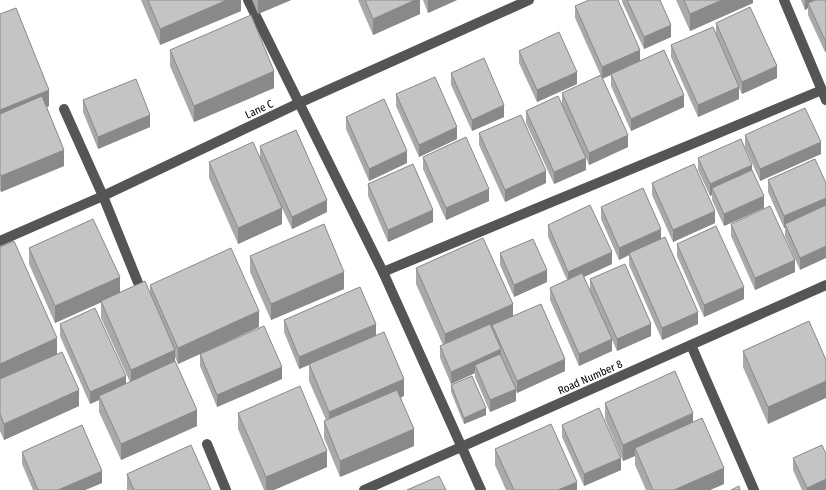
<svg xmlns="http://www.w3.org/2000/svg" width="826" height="490" viewBox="0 0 826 490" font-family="'Fira Sans Condensed',sans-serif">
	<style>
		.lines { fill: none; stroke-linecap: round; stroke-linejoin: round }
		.minor { stroke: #555; stroke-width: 10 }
		.wall { fill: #a9a9a9 }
		.shaded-wall { fill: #898989 }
		.building { fill: #c4c4c4; stroke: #898989 }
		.labels { text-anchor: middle; stroke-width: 4; stroke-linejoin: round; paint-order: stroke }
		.street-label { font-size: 11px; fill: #000; stroke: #fff }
	</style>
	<rect width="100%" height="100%" fill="#fff"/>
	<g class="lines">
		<g class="minor">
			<polyline points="248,0 383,272 481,490"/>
			<polyline points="784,0 826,100"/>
			<polyline points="64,109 103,196 141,290"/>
			<polyline points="0,241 103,196 299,103 529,0"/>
			<polyline points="383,272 822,90"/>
			<polyline points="691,345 754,490"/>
			<polyline points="207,444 226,490"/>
			<polyline points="364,490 826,285"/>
		</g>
	</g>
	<g class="wall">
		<polygon points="141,0 241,0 241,11 160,45"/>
		<polygon points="252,0 291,0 258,14"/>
		<polygon points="358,0 420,0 420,14 373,35"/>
		<polygon points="423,0 457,0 428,13"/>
		<polygon points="622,0 660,0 671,37 644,49 622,2"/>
		<polygon points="676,0 753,0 753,3 690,31"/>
		<polygon points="801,0 826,0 826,63 826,52 825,52 808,15 808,8 805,10"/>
		<polygon points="0,4 0,14 49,106 47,107 64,166 1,192 0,190"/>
		<polygon points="575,6 640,61 684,107 631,131 611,86 611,75 602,78 628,147 589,165 586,158 586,170 554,184 526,123 526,111 562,105 562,93 601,76 575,18"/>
		<polygon points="716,23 777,78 742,94 739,88 739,99 698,117 671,57 671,45 716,34"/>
		<polygon points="170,50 274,88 194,122 170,66"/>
		<polygon points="519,51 577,84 537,102 519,63"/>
		<polygon points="451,73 504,117 472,131 451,85"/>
		<polygon points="396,94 457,139 419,157 396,106"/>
		<polygon points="83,100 150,127 98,149 83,112"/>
		<polygon points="346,117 407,163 369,181 346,129"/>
		<polygon points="479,133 546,183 505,202 479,145"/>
		<polygon points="745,135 821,154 760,181 745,147"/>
		<polygon points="260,146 327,212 292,229 282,208 282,224 238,244 209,178 209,162 260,157"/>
		<polygon points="423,157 489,201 446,220 423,169"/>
		<polygon points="698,158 752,170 764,208 724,226 712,200 712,195 710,196 698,170"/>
		<polygon points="815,159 800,270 785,236 785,228 784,228 768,192 768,180"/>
		<polygon points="652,183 715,223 673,242 652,195"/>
		<polygon points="368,184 433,222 388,242 368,196"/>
		<polygon points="601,207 661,239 698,324 662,340 629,265 629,255 619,260 601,219"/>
		<polygon points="731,224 795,272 755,290 731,236"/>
		<polygon points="548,225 612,264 584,277 590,290 590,279 651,336 617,351 612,340 612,351 579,366 550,300 550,288 567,280 548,237"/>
		<polygon points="677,244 744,299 704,317 677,256"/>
		<polygon points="0,247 57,354 79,406 4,440 0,431"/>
		<polygon points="29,248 120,293 150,293 150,285 259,327 220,345 282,379 217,407 200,366 200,354 178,364 175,357 175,362 197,426 121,460 99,412 99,400 90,404 60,336 60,324 126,384 130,382 101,318 101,302 55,323 29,264"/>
		<polygon points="500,253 547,282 514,297 500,265"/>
		<polygon points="250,256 344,289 271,320 250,272"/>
		<polygon points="416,268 513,316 565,371 517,393 516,391 516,401 490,412 475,377 475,373 451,384 440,358 440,346 443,345 416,284"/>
		<polygon points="284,320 376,336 404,396 401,397 414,446 340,477 324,438 324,421 326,420 309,381 309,365 299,369 284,332"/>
		<polygon points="809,321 768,424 743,367 743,351"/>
		<polygon points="451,385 486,415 464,424 451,392"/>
		<polygon points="605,403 693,422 724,484 710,490 646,490 635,465 635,456 623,461 605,419"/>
		<polygon points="238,413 327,467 274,490 264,490 238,429"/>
		<polygon points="562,425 621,470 584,486 562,437"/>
		<polygon points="495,449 577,490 506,490 495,465"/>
		<polygon points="22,452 102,483 85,490 33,490 22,464"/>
		<polygon points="793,458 826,490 802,490 793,470"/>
		<polygon points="127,474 211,490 127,490"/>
	</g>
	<g class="shaded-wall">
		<polygon points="227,0 241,0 241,11 160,45 160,29"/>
		<polygon points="258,0 291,0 258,14"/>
		<polygon points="415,0 420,0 420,14 373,35 373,19"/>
		<polygon points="428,0 457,0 428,13"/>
		<polygon points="722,0 753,0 753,3 690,31 690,14"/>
		<polygon points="805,0 826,0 808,3 808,8 805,10"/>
		<polygon points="671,25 671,37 644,49 644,37"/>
		<polygon points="825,40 826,40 826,51 825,52"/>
		<polygon points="640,50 640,62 602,79 602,67"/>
		<polygon points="777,66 777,78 742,94 742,82"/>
		<polygon points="274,71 274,88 194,122 194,106"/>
		<polygon points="577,72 577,84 537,102 537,90"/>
		<polygon points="739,87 739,99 698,117 698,105"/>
		<polygon points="49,90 49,106 0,126 0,110"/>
		<polygon points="684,95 684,107 631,131 631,119"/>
		<polygon points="504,105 504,117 472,131 472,120"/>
		<polygon points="150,115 150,127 98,149 98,137"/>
		<polygon points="457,127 457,139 419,157 419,145"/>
		<polygon points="628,135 628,147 589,165 589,153"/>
		<polygon points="821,142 821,154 760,181 760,169"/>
		<polygon points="64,150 64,166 1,192 1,176"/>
		<polygon points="407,151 407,163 369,181 369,169"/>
		<polygon points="586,158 586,170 554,184 554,172"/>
		<polygon points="752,165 752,177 712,188 712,195 710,196 710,184"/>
		<polygon points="546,171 546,183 505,202 505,190"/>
		<polygon points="489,189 489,201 446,220 446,208"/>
		<polygon points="764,196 764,208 724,226 724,214"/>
		<polygon points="826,198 826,209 785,224 785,228 784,228 784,216"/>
		<polygon points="327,200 327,212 292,229 292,217"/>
		<polygon points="282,208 282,224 238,244 238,228"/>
		<polygon points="433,210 433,222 388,242 388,230"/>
		<polygon points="715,211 715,223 673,242 673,230"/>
		<polygon points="661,229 661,241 629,253 629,255 619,260 619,248"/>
		<polygon points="826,246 826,258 800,270 800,258"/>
		<polygon points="612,252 612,264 568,284 568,272"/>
		<polygon points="795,260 795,272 755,290 755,278"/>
		<polygon points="547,270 547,282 514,297 514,285"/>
		<polygon points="344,272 344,289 271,320 271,304"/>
		<polygon points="120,277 120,294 55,323 55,306"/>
		<polygon points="744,287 744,299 704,317 704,305"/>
		<polygon points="513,304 513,320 492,325 492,329 445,350 445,334"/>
		<polygon points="259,311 259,327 178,364 178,348"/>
		<polygon points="698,312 698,324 662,340 662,328"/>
		<polygon points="376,324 376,336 299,369 299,357"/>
		<polygon points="651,324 651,336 617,351 617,339"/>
		<polygon points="57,338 57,355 0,380 0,364"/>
		<polygon points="612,339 612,351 579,366 579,354"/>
		<polygon points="501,349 501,361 475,365 475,373 451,384 451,372"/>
		<polygon points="175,350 175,366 131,386 131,370"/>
		<polygon points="565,359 565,371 517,393 517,381"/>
		<polygon points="282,367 282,379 217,407 217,395"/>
		<polygon points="126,376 126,388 99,396 99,400 90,404 90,392"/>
		<polygon points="404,379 404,396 329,428 329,412"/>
		<polygon points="826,381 826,398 768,424 768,407"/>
		<polygon points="516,389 516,401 490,412 490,400"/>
		<polygon points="79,390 79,406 4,440 4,424"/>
		<polygon points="486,408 486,415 464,424 464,418"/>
		<polygon points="197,410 197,426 121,460 121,444"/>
		<polygon points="693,413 693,430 635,448 635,456 623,461 623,445"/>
		<polygon points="414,429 414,446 340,477 340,461"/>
		<polygon points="327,451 327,467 274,490 266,490 266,477"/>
		<polygon points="621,458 621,470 584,486 584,474"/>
		<polygon points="724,468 724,484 710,490 674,490"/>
		<polygon points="102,471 102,483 85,490 58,490"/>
		<polygon points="826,479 826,490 807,490 807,488"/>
		<polygon points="577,482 577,490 558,490"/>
	</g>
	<g class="building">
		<polygon points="148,0 227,0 160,29"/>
		<polygon points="365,0 415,0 373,19"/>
		<polygon points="589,0 618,0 640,50 602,67 575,6"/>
		<polygon points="627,0 660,0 671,25 644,37"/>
		<polygon points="684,0 722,0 690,14"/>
		<polygon points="815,0 826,0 826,40 825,40 808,3"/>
		<polygon points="750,7 777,66 742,82 716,23"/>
		<polygon points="16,8 49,90 0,110 0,14"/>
		<polygon points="251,15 274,71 194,106 170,50"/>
		<polygon points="713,27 739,87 698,105 671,45"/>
		<polygon points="559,32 577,72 537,90 519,51"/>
		<polygon points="664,50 684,95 631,119 611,74"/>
		<polygon points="484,58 504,105 472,120 451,73"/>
		<polygon points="601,75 628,135 589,153 562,93"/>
		<polygon points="435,77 457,127 419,145 396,94"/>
		<polygon points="136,79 150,115 98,137 83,100"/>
		<polygon points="42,96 64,150 1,176 0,174 0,114"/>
		<polygon points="558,96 586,158 554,172 526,111"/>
		<polygon points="384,99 407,151 369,169 346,117"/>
		<polygon points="805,108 821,142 760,169 745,135"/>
		<polygon points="521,115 546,171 505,190 479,133"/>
		<polygon points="296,130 327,200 292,217 260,146"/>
		<polygon points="466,137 489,189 446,208 423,157"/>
		<polygon points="741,139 752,165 710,184 698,158"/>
		<polygon points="253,142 282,208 238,228 209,162"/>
		<polygon points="815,159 826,183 826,198 784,216 768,180"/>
		<polygon points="413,164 433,210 388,230 368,184"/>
		<polygon points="694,164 715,211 673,230 652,183"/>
		<polygon points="752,170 764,196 724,214 712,188"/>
		<polygon points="643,188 661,229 619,248 601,207"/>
		<polygon points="590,205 612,252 568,272 548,225"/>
		<polygon points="826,205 826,246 800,258 785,224"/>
		<polygon points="770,206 795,260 755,278 731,224"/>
		<polygon points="93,219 120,277 55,306 29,248"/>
		<polygon points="324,224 344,272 271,304 250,256"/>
		<polygon points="716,226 744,287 704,305 677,244"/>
		<polygon points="665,237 698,312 662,328 629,253"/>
		<polygon points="483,238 513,304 445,334 416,268"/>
		<polygon points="533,239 547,270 514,285 500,253"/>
		<polygon points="14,241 57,338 0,364 0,247"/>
		<polygon points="231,248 259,311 178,348 150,285"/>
		<polygon points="625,264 651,324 617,339 590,279"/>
		<polygon points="582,273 612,339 579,354 550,288"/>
		<polygon points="145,281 175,350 131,370 101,301"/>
		<polygon points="360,287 376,324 299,357 284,320"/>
		<polygon points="541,304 565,359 517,381 492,325"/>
		<polygon points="95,308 126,376 90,392 60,324"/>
		<polygon points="809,321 826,360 826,381 768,407 743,351"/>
		<polygon points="490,324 501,349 451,372 440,346"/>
		<polygon points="264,326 282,367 217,395 200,354"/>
		<polygon points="384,332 404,379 329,412 309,364"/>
		<polygon points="62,352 79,390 4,424 0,414 0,379"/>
		<polygon points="500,354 516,389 490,400 475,365"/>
		<polygon points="175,361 197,410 121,444 99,396"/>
		<polygon points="675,371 693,413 623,445 605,403"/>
		<polygon points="472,376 486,408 464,418 451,385"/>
		<polygon points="300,386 327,451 266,477 238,413"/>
		<polygon points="397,390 414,429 340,461 324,421"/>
		<polygon points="599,408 621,458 584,474 562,425"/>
		<polygon points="702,418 724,468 674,490 653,490 635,448"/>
		<polygon points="551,424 577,482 558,490 514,490 495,449"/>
		<polygon points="82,425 102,471 58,490 38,490 22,452"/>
		<polygon points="191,445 211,490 134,490 127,474"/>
		<polygon points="822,445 826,454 826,479 807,488 793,458"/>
		<polygon points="439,476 446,490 407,490"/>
		<polygon points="739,486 740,490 731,490"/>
		<polygon points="826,488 826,490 821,490"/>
	</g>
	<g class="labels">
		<g class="street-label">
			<text transform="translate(259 109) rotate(-25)" y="4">Lane C</text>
			<text transform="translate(590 377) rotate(-24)" y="4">Road Number 8</text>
		</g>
	</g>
</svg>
